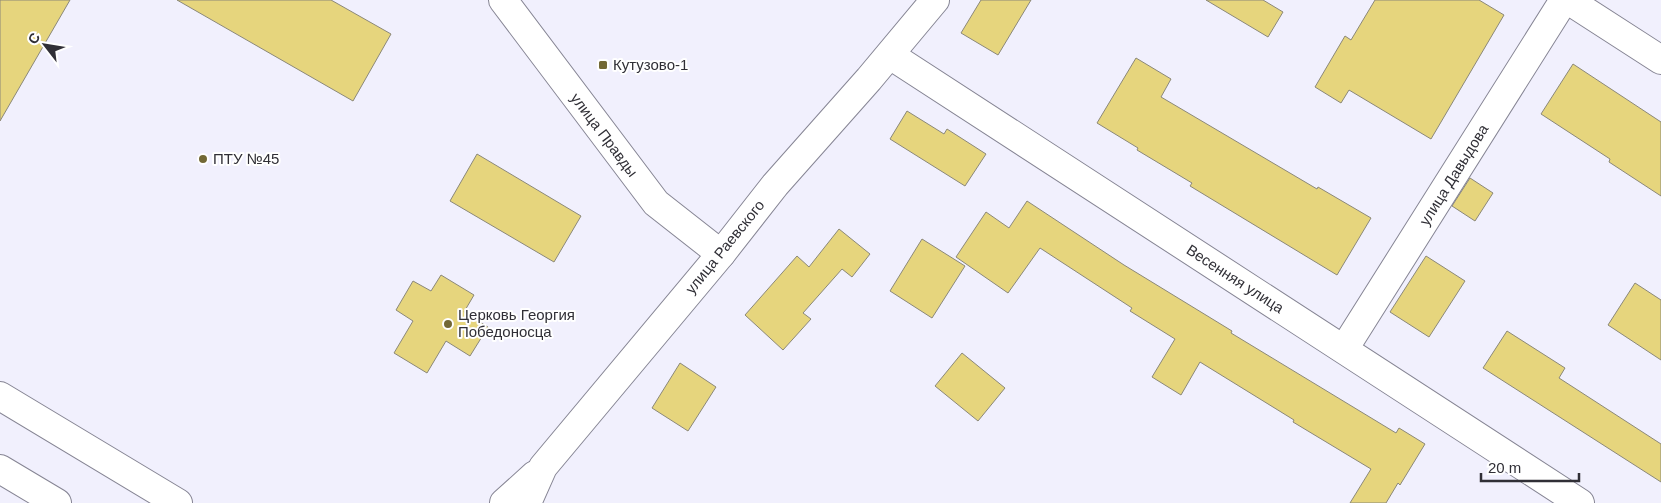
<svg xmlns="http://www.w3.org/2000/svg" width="1661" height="503" viewBox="0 0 1661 503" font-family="Arial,sans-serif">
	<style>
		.building { fill: #e6d57d; stroke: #8b8879 }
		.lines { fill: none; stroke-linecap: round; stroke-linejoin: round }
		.street-casing { stroke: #868594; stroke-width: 30 }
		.secondary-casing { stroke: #868594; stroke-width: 30 }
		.primary-casing { stroke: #868594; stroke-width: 30 }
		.street { stroke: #fff; stroke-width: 28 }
		.secondary { stroke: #fff; stroke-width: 28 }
		.primary { stroke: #fff; stroke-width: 28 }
		.poi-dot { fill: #726835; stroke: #fff; stroke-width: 2 }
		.labels { text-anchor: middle; stroke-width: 4; stroke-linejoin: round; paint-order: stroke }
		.poi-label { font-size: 15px; fill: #302f36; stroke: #fff; text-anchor: start }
		.street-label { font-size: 15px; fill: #302f36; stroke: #fff }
	</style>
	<rect width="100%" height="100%" fill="#f1f0fd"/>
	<g class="building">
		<polygon points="0,0 70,0 0,121"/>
		<polygon points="177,0 331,0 391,34 353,101"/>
		<polygon points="981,0 1031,0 998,55 961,33"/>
		<polygon points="1206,0 1263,0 1283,12 1268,37"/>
		<polygon points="1375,0 1479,0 1504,15 1431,139 1349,90 1341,103 1315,87 1345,36 1351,40"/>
		<polygon points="1136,58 1171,79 1161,97 1317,189 1318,187 1371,218 1337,275 1190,186 1192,183 1137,150 1138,148 1097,123"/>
		<polygon points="1573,64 1661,122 1661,196 1609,162 1610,159 1541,114"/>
		<polygon points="907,111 944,134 947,129 986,154 965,186 890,139"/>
		<polygon points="477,154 581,216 554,262 450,201"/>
		<polygon points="1470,178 1493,193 1475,221 1452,206"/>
		<polygon points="1027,201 1124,265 1232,331 1231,333 1396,433 1399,428 1425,444 1400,485 1398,483 1386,503 1350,503 1371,469 1293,422 1294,420 1200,362 1181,395 1152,377 1175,339 1130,311 1132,308 1040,248 1008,293 956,257 986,212 1009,228"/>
		<polygon points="839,229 870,254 852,277 842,269 803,313 811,319 783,350 745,315 797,256 809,267"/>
		<polygon points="922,239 965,266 932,318 890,291"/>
		<polygon points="1426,256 1465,281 1429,337 1390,312"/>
		<polygon points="441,275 474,295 464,312 488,327 470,356 446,341 427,373 394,353 413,321 396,310 413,281 431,291"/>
		<polygon points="1635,283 1661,300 1661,360 1608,325"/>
		<polygon points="1507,331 1565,368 1559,378 1661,444 1661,482 1483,368"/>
		<polygon points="962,353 1005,388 978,421 935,386"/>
		<polygon points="680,363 716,387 688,431 652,408"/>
	</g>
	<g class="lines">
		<defs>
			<g id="street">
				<polyline points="890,55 1580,503"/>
				<polyline points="1344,349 1564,0"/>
			</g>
			<g id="secondary">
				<polyline points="503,0 656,203 721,254"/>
				<polyline points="1568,0 1661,60"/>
				<polyline points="504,503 535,475"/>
				<polyline points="527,503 543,467 721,254 775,185 869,79 935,0"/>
			</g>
			<g id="primary">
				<polyline points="0,396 178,503"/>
				<polyline points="0,469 57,503"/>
			</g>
		</defs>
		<use href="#street" class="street-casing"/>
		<use href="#secondary" class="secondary-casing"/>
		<use href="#primary" class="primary-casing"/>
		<use href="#street" class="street"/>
		<use href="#secondary" class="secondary"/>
		<use href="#primary" class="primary"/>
	</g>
	<g class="poi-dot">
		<rect x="598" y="60" width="10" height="10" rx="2.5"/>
		<circle cx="203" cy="159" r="5"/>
		<circle cx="448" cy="324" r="5"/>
	</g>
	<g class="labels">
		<g class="poi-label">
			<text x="613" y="70">Кутузово-1</text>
			<text x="213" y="164">ПТУ №45</text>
			<text x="458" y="320">Церковь Георгия<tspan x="458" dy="17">Победоносца</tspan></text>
		</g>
		<g class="street-label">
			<text transform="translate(604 135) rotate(53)" y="5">улица Правды</text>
			<text transform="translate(1454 175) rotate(-58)" y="5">улица Давыдова</text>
			<text transform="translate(725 247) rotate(-51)" y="5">улица Раевского</text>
			<text transform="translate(1235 279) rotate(33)" y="5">Весенняя улица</text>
		</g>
	</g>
	<g transform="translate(45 45) rotate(301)" stroke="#ffffff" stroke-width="4" paint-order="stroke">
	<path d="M0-4L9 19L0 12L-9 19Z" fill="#302f36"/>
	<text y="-8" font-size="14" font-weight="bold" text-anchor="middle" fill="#302f36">С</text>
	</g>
	<path d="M1481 473v8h98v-8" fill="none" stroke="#302f36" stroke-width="2.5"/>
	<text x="1488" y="473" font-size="15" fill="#302f36" stroke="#ffffff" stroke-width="4" paint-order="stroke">20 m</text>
</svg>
